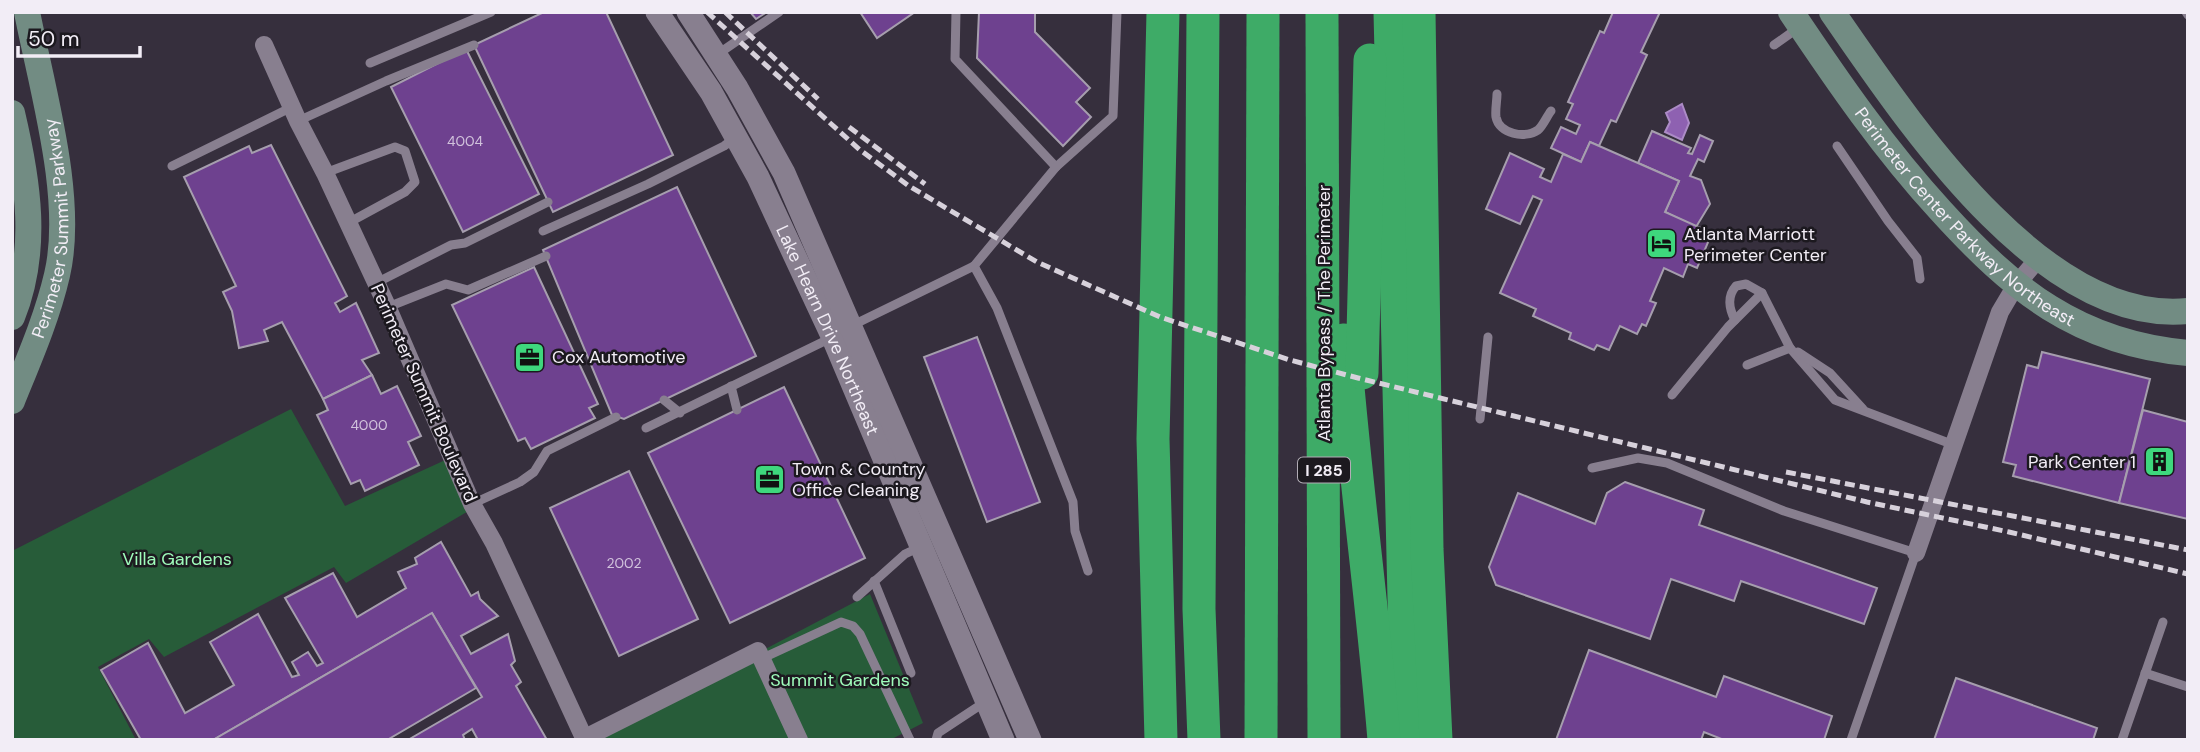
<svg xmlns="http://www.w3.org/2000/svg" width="2200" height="752" viewBox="0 0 2200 752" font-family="'DM Sans',sans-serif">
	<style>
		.green { fill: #275c39 }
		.water { fill: #8e61b1; stroke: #ac8bc6; stroke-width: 2 }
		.building { fill: #6e418f; stroke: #a69eae; stroke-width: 2 }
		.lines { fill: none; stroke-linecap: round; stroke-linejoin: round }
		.service { stroke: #887f8f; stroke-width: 9 }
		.minor { stroke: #887f8f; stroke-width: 18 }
		.tertiary { stroke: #887f8f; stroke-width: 23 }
		.secondary { stroke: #728c83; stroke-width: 26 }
		.motorway { stroke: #3eab67; stroke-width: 33 }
		.rail { stroke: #d7d1db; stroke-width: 5; stroke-dasharray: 10 5; stroke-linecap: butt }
		.labels { text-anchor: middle; stroke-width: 5; stroke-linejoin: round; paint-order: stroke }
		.number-label { font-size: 14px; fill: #d1c2dc }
		.shield { fill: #1c191f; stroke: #b2adb6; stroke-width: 2 }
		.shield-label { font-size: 16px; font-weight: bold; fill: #f2edf6 }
		.street-label { font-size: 18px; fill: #f2edf6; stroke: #1c191f }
		.poi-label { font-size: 18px; fill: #f2edf6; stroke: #1c191f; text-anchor: start }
		.park-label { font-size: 18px; fill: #9ffcbb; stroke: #1c191f }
	</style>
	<rect width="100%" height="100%" fill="#362f3d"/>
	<g class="green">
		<polygon points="291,409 345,506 454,456 477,506 346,583 334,567 164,657 149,639 98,667 136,740 12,740 12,551"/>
		<polygon points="870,594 923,723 890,740 602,740 600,736"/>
	</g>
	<polygon class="water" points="1682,104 1689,123 1682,140 1665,132 1670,122 1666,113"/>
	<g class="building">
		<polygon points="544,12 606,12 673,155 553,212 474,45"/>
		<polygon points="750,12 767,12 756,19"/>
		<polygon points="860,12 915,12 877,38"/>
		<polygon points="979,12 1035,12 1035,32 1090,88 1076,102 1091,117 1063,146 977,58"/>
		<polygon points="1613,12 1660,12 1641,52 1647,55 1616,122 1611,120 1599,146 1590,142 1581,162 1551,148 1561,127 1576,134 1580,125 1566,119 1573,104 1568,102 1600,31 1604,33"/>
		<polygon points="466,49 539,194 463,232 391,87"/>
		<polygon points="1652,131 1691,148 1688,153 1692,154 1700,135 1713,141 1704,162 1698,159 1690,176 1701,180 1710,204 1696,227 1665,212 1679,181 1638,163"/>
		<polygon points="1590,142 1679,181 1665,212 1712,233 1697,268 1688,264 1683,277 1664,268 1650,301 1656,303 1646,326 1642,324 1637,334 1620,326 1609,350 1597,345 1594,350 1569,339 1571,333 1533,316 1536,309 1500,293 1542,200 1533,196 1520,224 1486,209 1510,153 1544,169 1540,177 1551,182 1563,154 1581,162"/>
		<polygon points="271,145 347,296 335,303 340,312 356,303 379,353 362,360 372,375 323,399 282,322 264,330 268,341 239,348 232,311 223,292 236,286 184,177 249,146 252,153"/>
		<polygon points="677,187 756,356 624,419 612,415 543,250"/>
		<polygon points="534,267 598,404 589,408 595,418 531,449 525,438 518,441 452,305"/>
		<polygon points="977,337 1040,502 987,522 924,357"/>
		<polygon points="2042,352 2150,379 2119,503 2013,476 2016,465 2003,462 2027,365 2038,368"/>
		<polygon points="372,375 381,394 397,386 421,436 408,442 419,465 365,491 360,480 351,484 317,415 328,410 323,399"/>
		<polygon points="784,387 865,558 730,623 648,453"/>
		<polygon points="2143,410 2188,422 2188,519 2119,503"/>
		<polygon points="629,471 698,619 619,656 550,508"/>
		<polygon points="1625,482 1704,510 1699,525 1877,588 1864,624 1741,581 1734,601 1671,579 1650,639 1496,585 1489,567 1518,493 1595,524 1607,493"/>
		<polygon points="441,542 471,596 478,592 480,599 498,616 461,636 471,654 508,634 515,661 511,665 521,682 516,686 547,740 478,740 472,729 463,735 465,740 408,740 482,697 432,613 213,740 141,740 101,670 148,643 185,713 234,685 210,642 258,614 292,677 299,675 292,662 308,652 317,666 323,663 285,598 333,573 357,617 406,588 398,572 417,564 415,558"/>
		<polygon points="432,613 476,688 387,740 213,740"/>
		<polygon points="1589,650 1716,697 1724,676 1832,716 1824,740 1724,740 1704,732 1701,740 1556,740"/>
		<polygon points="1956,678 2097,728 2093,740 1934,740"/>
	</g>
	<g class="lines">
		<g class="service">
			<polyline points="956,12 955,59 1056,167"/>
			<polyline points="2186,12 2188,15"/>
			<polyline points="1774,45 1798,28"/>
			<polyline points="718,54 779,12"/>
			<polyline points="370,63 491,12"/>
			<path d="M1497 94C1497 101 1495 110 1496 117 1499 134 1525 139 1538 130 1543 126 1547 116 1551 111"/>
			<polyline points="298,121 386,81 474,45"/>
			<polyline points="1837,146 1888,221 1917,258 1920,279"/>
			<polyline points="172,166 292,107"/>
			<polyline points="325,173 395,147 405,151 415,182 405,192 348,223"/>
			<polyline points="543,231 648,184 724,146 735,138"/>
			<polyline points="974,266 997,308 1073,502 1075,531 1088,571"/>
			<polyline points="376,283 451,245 465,243 548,202"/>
			<polyline points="388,307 446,284 468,290 546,256"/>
			<path d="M1735 320C1729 309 1727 296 1736 286L1746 284 1762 293 1790 348 1835 400 1954 445"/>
			<polyline points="851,326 974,266 1056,167 1113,116 1117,12"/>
			<polyline points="1798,352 1830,373 1863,409"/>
			<polyline points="1747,365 1790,348"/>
			<polyline points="731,386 737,410"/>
			<polyline points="1672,395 1728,327 1762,293"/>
			<polyline points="664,400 680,413"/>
			<polyline points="1480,419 1488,337"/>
			<polyline points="646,428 833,337"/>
			<polyline points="1592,468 1638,458 1667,463 1784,511 1916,553 1851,740"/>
			<polyline points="472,504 520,482 534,472 547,451 616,417"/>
			<polyline points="874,581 911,673"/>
			<polyline points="857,597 905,554 920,547"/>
			<polyline points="761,659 841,622 853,626 860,634 910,740"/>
			<polyline points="2145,673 2188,687"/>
			<polyline points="936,740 938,733 985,702"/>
			<polyline points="2122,740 2163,622"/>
		</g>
		<g class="minor">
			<polyline points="264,45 298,121 325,173 387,306 472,504 494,543 585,740"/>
			<polyline points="1916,553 2000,312 2016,285 2038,259"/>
			<polyline points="585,738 758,651 799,740"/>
		</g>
		<g class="tertiary">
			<path id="s1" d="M657 12 711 92 758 177 833 338 1003 740"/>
			<polyline points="688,12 737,88 784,173 1030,740"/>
		</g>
		<g class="secondary">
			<path id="s2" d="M1791 12C1838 82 1884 149 1941 211 2013 290 2077 343 2188 353"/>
			<path d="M1832 12C1905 117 2041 326 2188 311"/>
			<path d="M12 113C28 181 39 250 12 317"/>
			<path id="s3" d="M12 401C29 359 47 318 57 275 75 199 42 89 27 12"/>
		</g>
		<g class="motorway">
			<polyline points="1203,12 1199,609 1204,740"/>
			<polyline points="1322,12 1324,740"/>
			<polyline points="1390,12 1406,682 1414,740"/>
			<polyline points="1419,12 1427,549 1436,740"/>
			<path d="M1344 340C1354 473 1373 606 1384 740"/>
			<polyline points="1362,373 1370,60"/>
			<polyline points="1161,740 1153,439 1163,12"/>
			<polyline points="1261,740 1263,12"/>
		</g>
		<g class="rail">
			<polyline points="707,12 860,150 909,186 1037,262 1160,317 1290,360 1358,378 1867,502 2009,532 2188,574"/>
			<polyline points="725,12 818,99"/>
			<polyline points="849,127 925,184"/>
			<polyline points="1786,472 2188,550"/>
		</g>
	</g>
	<defs>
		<symbol id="hotel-square" viewBox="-11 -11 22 22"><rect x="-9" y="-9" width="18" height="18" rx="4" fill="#3ed77d" stroke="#1c191f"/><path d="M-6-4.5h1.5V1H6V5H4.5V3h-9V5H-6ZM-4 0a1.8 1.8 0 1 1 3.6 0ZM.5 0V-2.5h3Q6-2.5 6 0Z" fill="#111"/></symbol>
		<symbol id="office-square" viewBox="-11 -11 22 22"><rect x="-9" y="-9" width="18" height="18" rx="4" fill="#3ed77d" stroke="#1c191f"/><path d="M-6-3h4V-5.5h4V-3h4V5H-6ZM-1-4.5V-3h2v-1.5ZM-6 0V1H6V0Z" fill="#111"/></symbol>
		<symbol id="building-square" viewBox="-11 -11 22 22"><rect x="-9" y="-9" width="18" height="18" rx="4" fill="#3ed77d" stroke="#1c191f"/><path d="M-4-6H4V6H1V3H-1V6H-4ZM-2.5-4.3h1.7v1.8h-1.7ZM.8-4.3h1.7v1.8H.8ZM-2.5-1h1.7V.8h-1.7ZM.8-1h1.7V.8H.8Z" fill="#111"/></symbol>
	</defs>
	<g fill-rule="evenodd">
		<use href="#hotel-square" x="1644" y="226" width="35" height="35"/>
		<use href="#office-square" x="512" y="340" width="35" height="35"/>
		<use href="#building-square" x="2142" y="444" width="35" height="35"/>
		<use href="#office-square" x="752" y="462" width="35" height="35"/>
	</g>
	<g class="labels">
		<g class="number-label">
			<text x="465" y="146">4004</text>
			<text x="369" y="430">4000</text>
			<text x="624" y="568">2002</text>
		</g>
		<rect class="shield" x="1298" y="457.5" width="52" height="25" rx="5"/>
		<g class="shield-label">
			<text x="1324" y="476">I 285</text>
		</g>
		<g class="street-label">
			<text dy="6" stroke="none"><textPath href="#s2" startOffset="271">Perimeter Center Parkway Northeast</textPath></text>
			<text dy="6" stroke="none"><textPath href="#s3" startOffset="180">Perimeter Summit Parkway</textPath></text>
			<text transform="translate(1324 313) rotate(-90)" y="6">Atlanta Bypass / The Perimeter</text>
			<text dy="6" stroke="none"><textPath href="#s1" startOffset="362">Lake Hearn Drive Northeast</textPath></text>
			<text transform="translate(424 393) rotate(66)" y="6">Perimeter Summit Boulevard</text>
		</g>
		<g class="poi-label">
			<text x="1684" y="240">Atlanta Marriott<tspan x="1684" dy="21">Perimeter Center</tspan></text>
			<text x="552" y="363">Cox Automotive</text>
			<text x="2136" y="468" text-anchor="end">Park Center 1</text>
			<text x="792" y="475">Town &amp; Country<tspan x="792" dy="21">Office Cleaning</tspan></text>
		</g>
		<g class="park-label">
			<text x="177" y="565">Villa Gardens</text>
			<text x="840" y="686">Summit Gardens</text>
		</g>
	</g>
	<rect width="2200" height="752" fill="none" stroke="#f2edf6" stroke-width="28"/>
	<path d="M18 46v10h122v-10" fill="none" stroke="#f2edf6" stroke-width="3.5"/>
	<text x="28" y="46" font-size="21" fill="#f2edf6" stroke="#1c191f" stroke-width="5" paint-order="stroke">50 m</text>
</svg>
